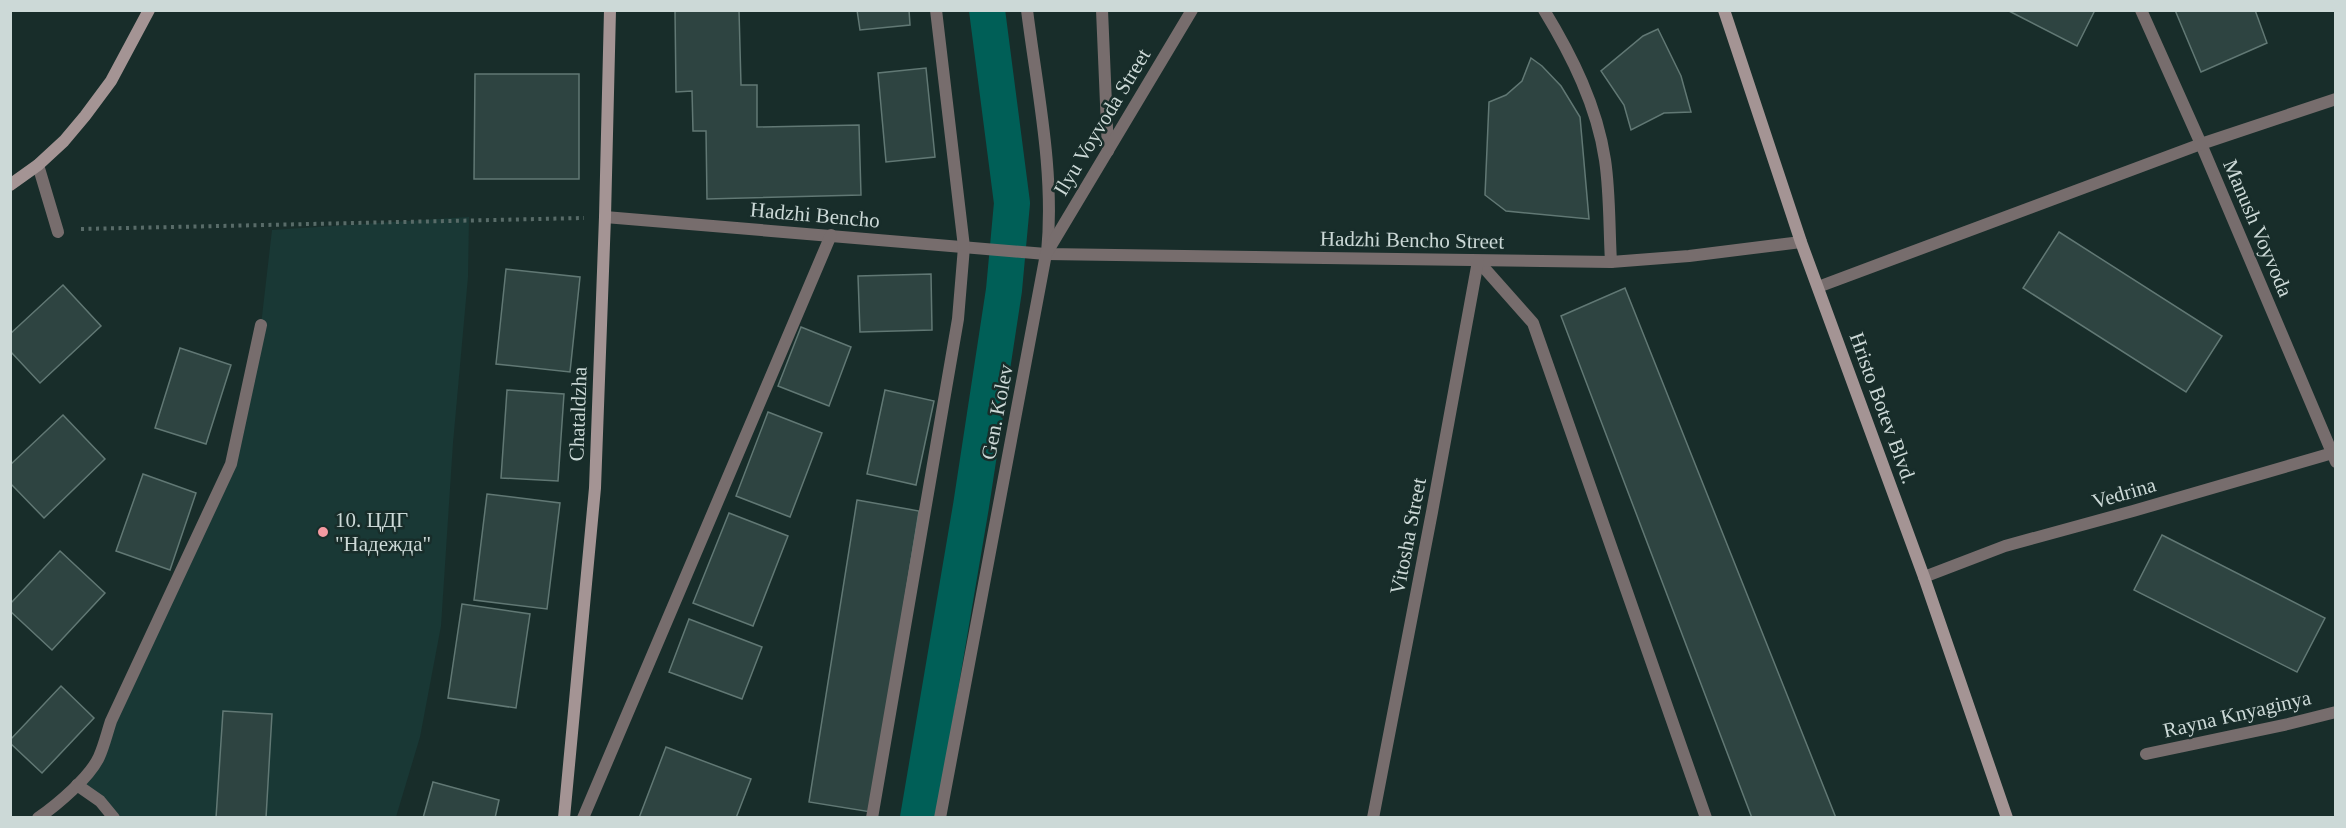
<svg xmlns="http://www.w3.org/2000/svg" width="2346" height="828" viewBox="0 0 2346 828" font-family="Georgia,serif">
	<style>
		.built { fill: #193835 }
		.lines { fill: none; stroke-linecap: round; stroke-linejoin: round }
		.canal { stroke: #005f57; stroke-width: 36 }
		.building { fill: #2e4441; stroke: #617874; stroke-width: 1.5 }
		.path { stroke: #586b68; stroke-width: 4; stroke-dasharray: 3 4.5; stroke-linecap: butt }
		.lane { stroke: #776d6d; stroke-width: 12 }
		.street { stroke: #776d6d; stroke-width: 12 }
		.secondary { stroke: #a49494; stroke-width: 12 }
		.poi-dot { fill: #f49aa1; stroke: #182d2a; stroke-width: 2 }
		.labels { text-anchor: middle; stroke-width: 5; stroke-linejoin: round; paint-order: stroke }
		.street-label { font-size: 21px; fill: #ccd9d7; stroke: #182d2a }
		.poi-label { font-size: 21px; fill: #ccd9d7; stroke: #182d2a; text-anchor: start }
	</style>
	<rect width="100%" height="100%" fill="#182d2a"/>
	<polygon class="built" points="469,217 468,277 453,443 441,626 420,737 396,817 114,817 77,785 98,759 231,464 261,325 272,230"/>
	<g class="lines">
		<polyline class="canal" points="918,818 971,506 1004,290 1012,203 987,10"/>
	</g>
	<g class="building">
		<polygon points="675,10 739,10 741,85 757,85 757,127 859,125 861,195 707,199 706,131 693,131 692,91 676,92"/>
		<polygon points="857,10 909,10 910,25 860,30"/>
		<polygon points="2007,10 2095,10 2077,46"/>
		<polygon points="2175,10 2255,10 2267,43 2201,72"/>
		<polygon points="1658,29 1681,76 1691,112 1664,113 1631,130 1624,105 1601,71 1643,36"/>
		<polygon points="1531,58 1542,66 1561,86 1580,117 1589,219 1506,211 1485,195 1489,102 1506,95 1522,81"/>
		<polygon points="926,68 935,157 886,162 878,73"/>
		<polygon points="475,74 579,74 579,179 474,179"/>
		<polygon points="2059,232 2222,336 2186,392 2023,288"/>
		<polygon points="506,269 580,277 570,372 496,364"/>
		<polygon points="931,274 932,330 860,332 858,276"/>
		<polygon points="63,285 101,326 40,383 10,351 10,334"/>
		<polygon points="1625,288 1836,818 1752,818 1561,316"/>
		<polygon points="801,327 851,347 829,406 778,386"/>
		<polygon points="180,348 231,365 206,444 155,428"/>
		<polygon points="507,390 564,394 558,481 501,478"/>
		<polygon points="885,390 934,401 916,485 867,474"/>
		<polygon points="768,412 822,433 790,517 736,496"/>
		<polygon points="63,415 105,459 44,518 10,483 10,465"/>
		<polygon points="143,474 196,493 170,570 116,551"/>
		<polygon points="487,494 560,503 547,609 474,600"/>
		<polygon points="857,500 919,511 871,812 809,802"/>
		<polygon points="729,513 788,536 753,626 693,603"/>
		<polygon points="2162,535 2325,618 2297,672 2134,590"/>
		<polygon points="60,551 105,593 52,650 10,611 10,604"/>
		<polygon points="462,604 530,614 516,708 448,698"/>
		<polygon points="689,619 762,647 742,699 669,672"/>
		<polygon points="61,686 94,718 42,773 10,743 10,740"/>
		<polygon points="223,711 272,714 266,818 216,818"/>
		<polygon points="666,747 751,779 736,818 639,818"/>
		<polygon points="433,782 499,800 495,818 423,818"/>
	</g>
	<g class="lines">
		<polyline class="path" points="81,229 584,218"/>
		<g class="lane">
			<path d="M1027 10C1037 90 1055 172 1047 253"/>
			<polyline points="1102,10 1108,151"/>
			<polyline points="38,165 58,232"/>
			<polyline points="1478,261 1533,323 1706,818"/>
			<polyline points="77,785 100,801 114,818"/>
			<path d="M38 818C57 805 90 777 99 757 104 746 107 733 111 721L231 464 261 325"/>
		</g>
		<g class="street">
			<path d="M1544 10C1572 56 1597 106 1605 160 1610 193 1609 228 1611 262"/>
			<polyline points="2141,10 2201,144 2336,462"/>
			<polyline points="605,217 1046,254 1611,262 1689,256 1801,242"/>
			<polyline points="1818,287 2201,144 2336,99"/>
			<polyline points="1924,577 2005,546 2133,511 2336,452"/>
			<polyline points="2146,754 2288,724 2336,712"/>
			<polyline points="583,818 831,235"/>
			<polyline points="872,818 958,319 964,247 936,10"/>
			<polyline points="940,818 1046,254 1192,10"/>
			<polyline points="1373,818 1432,512 1478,261"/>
		</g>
		<g class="secondary">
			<polyline points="1724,10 1801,242 1924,577 2007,818"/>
			<polyline points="10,185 38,165 64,141 85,116 111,81 149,10"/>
			<polyline points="564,818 595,488 605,217 610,10"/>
		</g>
	</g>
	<circle class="poi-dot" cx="323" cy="532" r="6"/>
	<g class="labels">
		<g class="street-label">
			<text transform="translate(1102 122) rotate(-59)" y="7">Ilyu Voyvoda Street</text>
			<text transform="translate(815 215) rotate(5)" y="7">Hadzhi Bencho</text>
			<text transform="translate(2258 228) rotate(67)" y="7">Manush Voyvoda</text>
			<text transform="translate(1412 240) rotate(1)" y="7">Hadzhi Bencho Street</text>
			<text transform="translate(1883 408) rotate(70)" y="7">Hristo Botev Blvd.</text>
			<text transform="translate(997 412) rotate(-79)" y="7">Gen. Kolev</text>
			<text transform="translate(578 414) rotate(-88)" y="7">Chataldzha</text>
			<text transform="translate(2124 493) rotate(-16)" y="7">Vedrina</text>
			<text transform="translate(1408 536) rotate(-79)" y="7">Vitosha Street</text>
			<text transform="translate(2237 714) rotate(-13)" y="7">Rayna Knyaginya</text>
		</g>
		<g class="poi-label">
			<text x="335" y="527">10. ЦДГ<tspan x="335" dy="24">"Надежда"</tspan></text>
		</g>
	</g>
	<rect width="2346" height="828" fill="none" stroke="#ccd9d7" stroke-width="24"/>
</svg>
